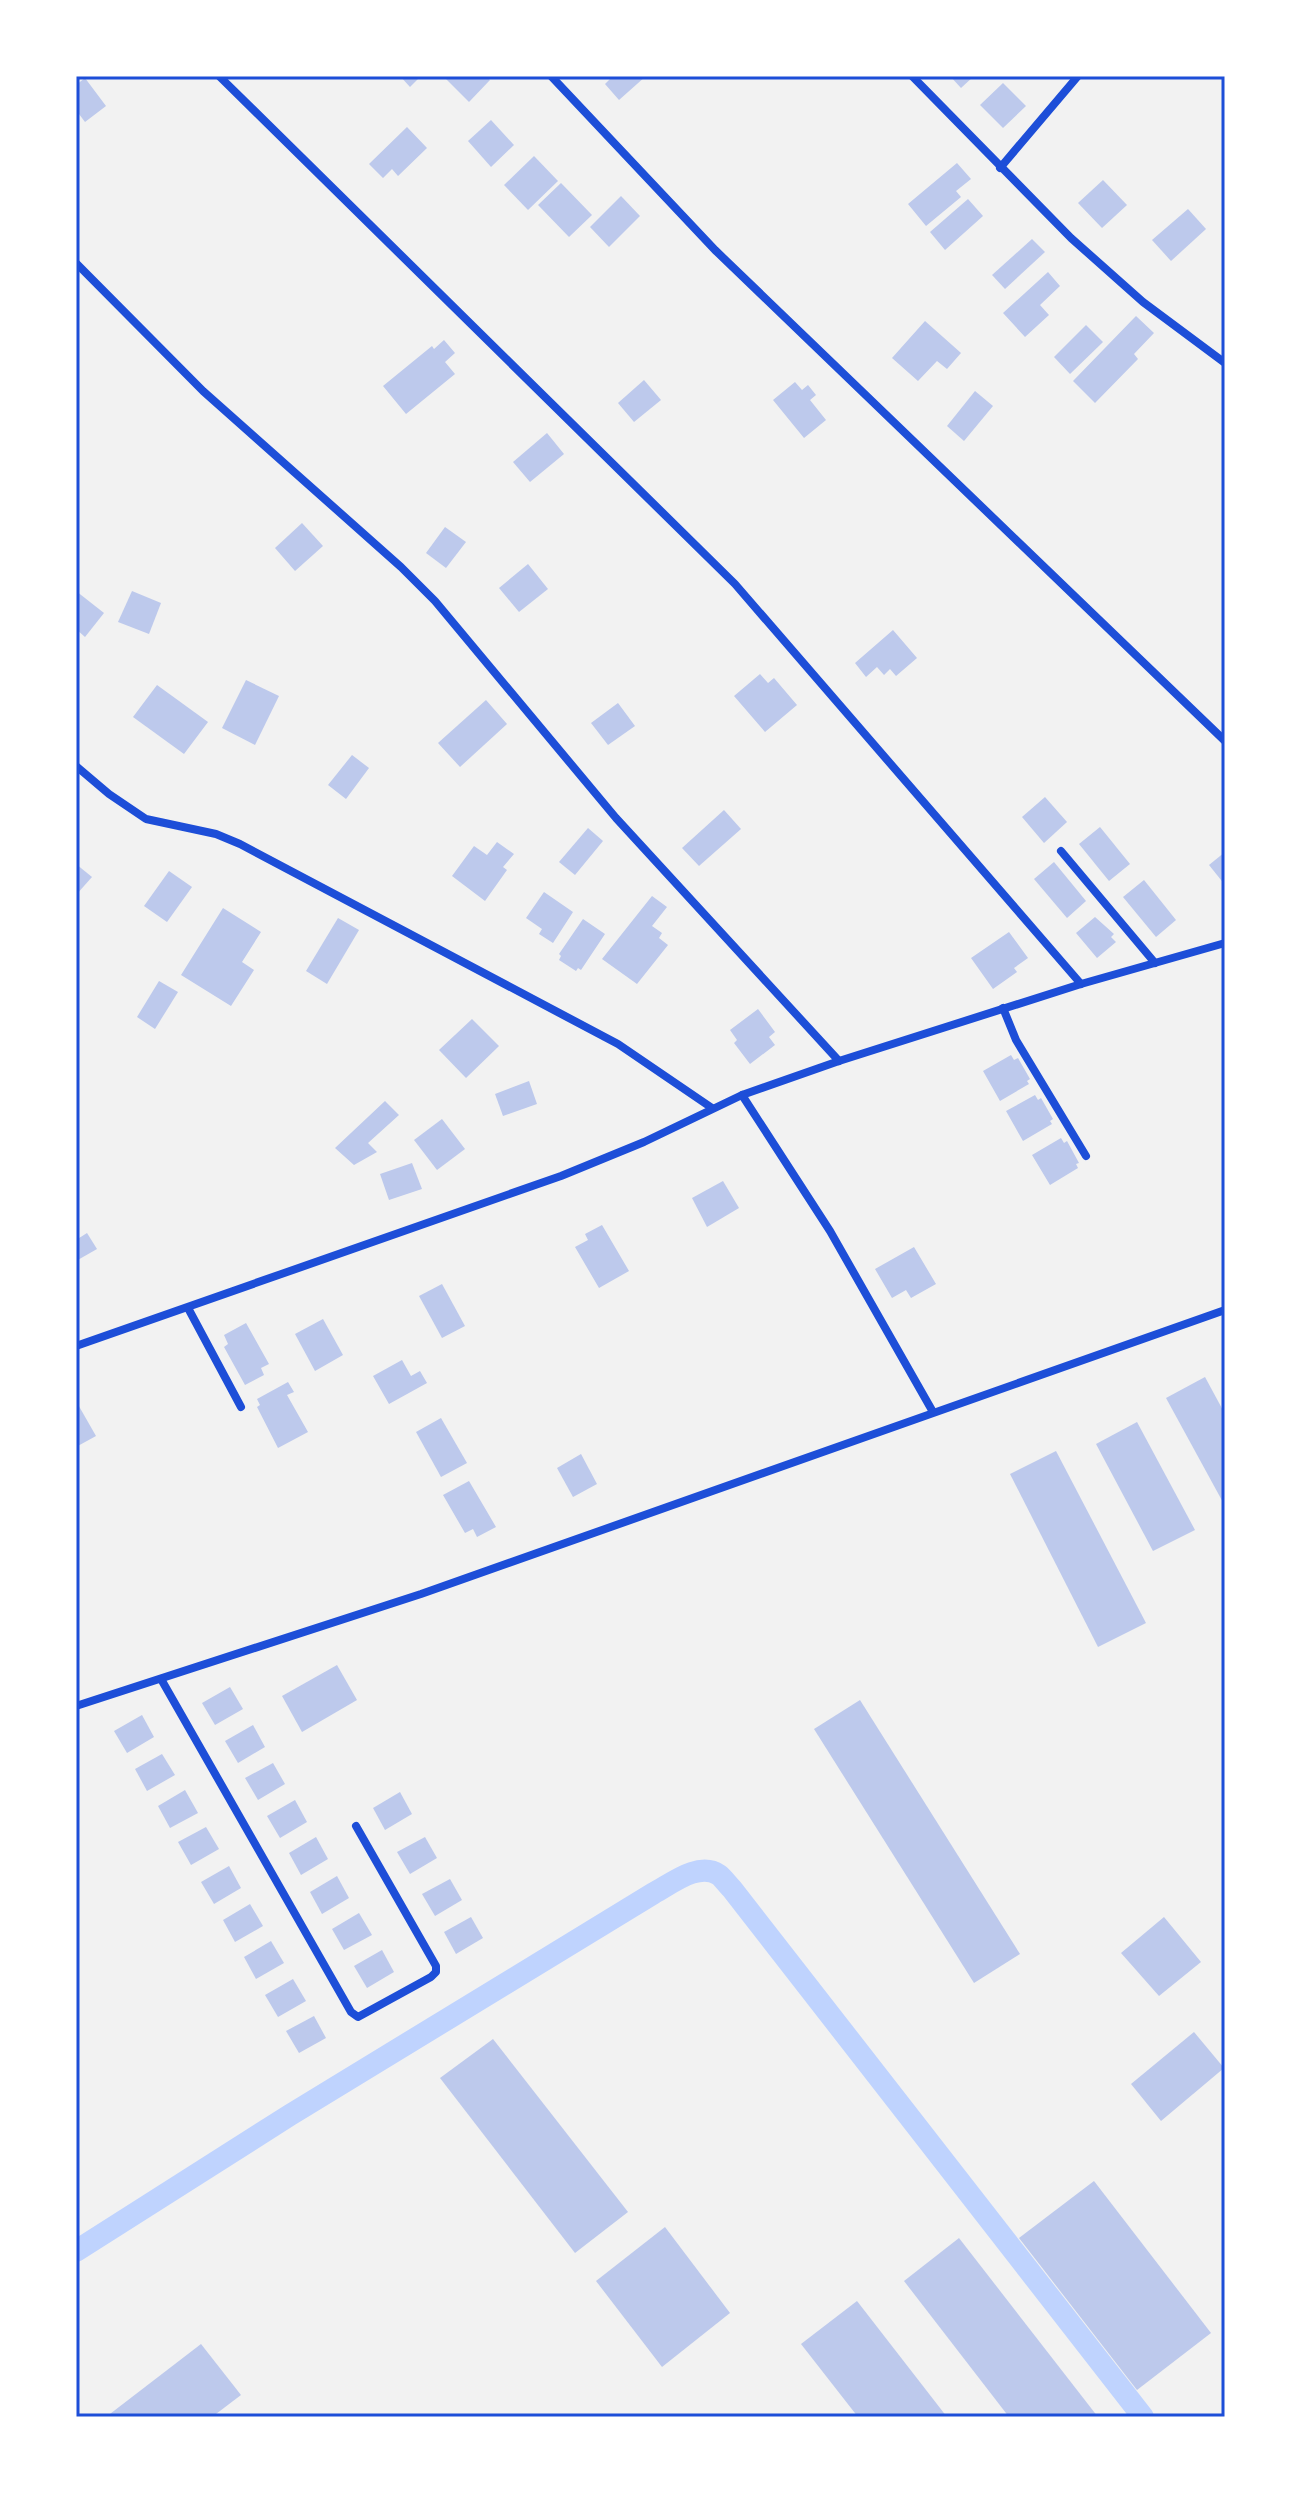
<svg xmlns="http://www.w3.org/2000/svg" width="1301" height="2493" viewBox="0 0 1301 2493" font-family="'Alegreya Sans',sans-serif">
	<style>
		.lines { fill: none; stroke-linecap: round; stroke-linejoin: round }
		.canal { stroke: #bfd3fe; stroke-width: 22 }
		.building { fill: #bdc9ec }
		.minor { stroke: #1d4ed8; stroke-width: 8 }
		.neatline { fill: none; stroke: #1d4ed8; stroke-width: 3 }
	</style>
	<rect width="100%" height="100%" fill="#f2f2f2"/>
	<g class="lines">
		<path class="canal" d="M76 2251 290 2115 654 1893C671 1884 699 1861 719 1875 723 1878 728 1885 732 1889L1143 2417"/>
	</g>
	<g class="building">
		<polygon points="400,76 421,76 410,87"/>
		<polygon points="443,76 486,76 490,80 469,102"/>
		<polygon points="613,76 646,76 619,100 605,84"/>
		<polygon points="950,76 974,76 961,88"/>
		<polygon points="85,78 106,106 85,122 76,110 76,85"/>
		<polygon points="1003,83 1026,106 1003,128 980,105"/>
		<polygon points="491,120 514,145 491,167 468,141"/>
		<polygon points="407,127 427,148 398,176 392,169 383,178 369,164"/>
		<polygon points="534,156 558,181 528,210 504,185"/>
		<polygon points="957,163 971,179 956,191 961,197 926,226 908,204"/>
		<polygon points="1103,180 1127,205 1102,228 1078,203"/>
		<polygon points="561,183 592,215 569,237 538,205"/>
		<polygon points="621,196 640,216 609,247 590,227"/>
		<polygon points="968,199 983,216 945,250 930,232"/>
		<polygon points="1188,209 1206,229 1171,261 1152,240"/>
		<polygon points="1032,239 1045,252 1005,289 992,275"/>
		<polygon points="1048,272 1060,286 1040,305 1049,315 1025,337 1003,313"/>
		<polygon points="1136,316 1154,333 1134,354 1138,359 1095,403 1073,381"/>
		<polygon points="925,321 961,353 947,369 937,361 918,381 892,358"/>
		<polygon points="1086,325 1103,342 1070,374 1054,357"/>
		<polygon points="444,340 455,353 445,362 455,374 406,414 383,386 432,346 434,349"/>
		<polygon points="644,380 661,400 634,422 618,403"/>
		<polygon points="795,382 802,390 808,385 816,395 810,400 826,420 804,438 773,400"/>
		<polygon points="975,391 993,406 964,441 947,426"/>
		<polygon points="547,433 564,454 530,482 513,462"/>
		<polygon points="302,523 323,546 295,571 275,548"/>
		<polygon points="445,527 466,542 446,568 426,553"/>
		<polygon points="528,564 548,589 519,612 499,588"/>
		<polygon points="76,591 104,613 85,637 76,629"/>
		<polygon points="132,591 161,603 149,634 118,622"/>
		<polygon points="893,630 917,658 896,676 890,669 884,675 877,667 866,677 855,663"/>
		<polygon points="760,674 768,683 774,678 797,705 765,732 734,696"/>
		<polygon points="246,680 279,696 255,745 222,728"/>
		<polygon points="157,685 208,722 184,754 133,717"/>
		<polygon points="486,700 507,724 460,767 438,743"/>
		<polygon points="618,703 635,726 608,745 591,723"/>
		<polygon points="352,755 369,768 346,799 328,785"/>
		<polygon points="1045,797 1067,822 1044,843 1022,817"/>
		<polygon points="724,810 741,829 699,866 682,848"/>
		<polygon points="1100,827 1130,864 1109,881 1079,844"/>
		<polygon points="588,828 603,841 575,875 559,862"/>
		<polygon points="497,842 514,854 503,867 507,870 485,901 452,876 474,846 487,855"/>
		<polygon points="1225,852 1225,885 1209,865"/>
		<polygon points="1054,862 1086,901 1067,918 1034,879"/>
		<polygon points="76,864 92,877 76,895"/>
		<polygon points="169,871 192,887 167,922 144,906"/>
		<polygon points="1144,880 1176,920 1156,937 1123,897"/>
		<polygon points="544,892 573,912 553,943 539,934 542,929 526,918"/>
		<polygon points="652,896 667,907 652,926 662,933 659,938 668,945 637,984 602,959"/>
		<polygon points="223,908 261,932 242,962 254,970 231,1006 181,975"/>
		<polygon points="1095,917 1114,934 1111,937 1116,942 1097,958 1076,933"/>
		<polygon points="338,918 359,930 327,984 306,971"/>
		<polygon points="583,919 605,934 581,970 578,968 576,971 559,960 561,956 559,954"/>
		<polygon points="1009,932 1028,958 1014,968 1017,972 993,989 971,958"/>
		<polygon points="159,981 178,992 155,1029 137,1017"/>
		<polygon points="758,1009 775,1032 769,1037 775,1045 750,1064 734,1043 737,1040 730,1030"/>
		<polygon points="472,1019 499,1046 466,1078 439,1050"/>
		<polygon points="1011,1055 1014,1060 1018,1058 1030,1079 1027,1081 1029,1084 1000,1101 983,1071"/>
		<polygon points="529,1081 537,1104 503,1116 495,1094"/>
		<polygon points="1035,1095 1038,1100 1041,1098 1053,1119 1050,1121 1052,1124 1023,1141 1006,1111"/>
		<polygon points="385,1101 399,1115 368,1143 377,1152 354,1165 335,1148"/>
		<polygon points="442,1119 465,1149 437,1170 414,1140"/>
		<polygon points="1061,1138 1064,1143 1067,1141 1079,1163 1076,1164 1078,1168 1050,1185 1032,1155"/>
		<polygon points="412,1163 422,1189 389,1200 380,1174"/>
		<polygon points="723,1181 739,1208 707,1227 692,1198"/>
		<polygon points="602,1225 629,1271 599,1288 575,1247 588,1240 585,1234"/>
		<polygon points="87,1233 97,1249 76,1261 76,1240"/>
		<polygon points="914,1247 936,1284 911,1298 906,1290 892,1298 875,1269"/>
		<polygon points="442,1284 465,1326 442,1338 419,1296"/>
		<polygon points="323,1319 343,1355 315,1371 295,1334"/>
		<polygon points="246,1323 269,1364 261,1368 264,1375 245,1385 224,1347 228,1344 224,1335"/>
		<polygon points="402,1360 411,1376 420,1371 427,1383 389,1404 373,1376"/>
		<polygon points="1205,1377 1225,1414 1225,1506 1166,1398"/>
		<polygon points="288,1382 294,1392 287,1395 308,1432 278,1448 257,1407 260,1405 257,1399"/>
		<polygon points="76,1401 96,1436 76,1447"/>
		<polygon points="441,1418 467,1463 441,1477 416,1432"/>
		<polygon points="1137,1422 1195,1530 1153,1551 1096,1444"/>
		<polygon points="1056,1451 1146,1623 1098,1647 1010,1474"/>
		<polygon points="581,1454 597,1484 573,1497 557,1468"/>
		<polygon points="469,1481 496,1527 477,1537 473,1529 465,1533 443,1495"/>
		<polygon points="337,1665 357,1700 302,1732 282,1696"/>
		<polygon points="230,1687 243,1709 215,1725 202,1703"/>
		<polygon points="860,1700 1020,1954 974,1983 814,1729"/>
		<polygon points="142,1715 154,1737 127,1753 114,1731"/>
		<polygon points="253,1725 265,1747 238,1763 225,1741"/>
		<polygon points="162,1754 175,1775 147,1791 135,1769"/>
		<polygon points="273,1763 285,1784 258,1800 245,1778"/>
		<polygon points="185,1790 198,1813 170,1828 158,1806"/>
		<polygon points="400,1792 412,1814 385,1830 373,1808"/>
		<polygon points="295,1800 307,1822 280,1838 267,1816"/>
		<polygon points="206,1827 219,1849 191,1865 178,1842"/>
		<polygon points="316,1837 328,1859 301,1875 289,1853"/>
		<polygon points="425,1837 437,1858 410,1874 397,1852"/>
		<polygon points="229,1866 241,1888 214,1904 201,1882"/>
		<polygon points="337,1876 349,1898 322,1914 310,1892"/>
		<polygon points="450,1879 462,1900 435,1916 422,1894"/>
		<polygon points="250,1904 263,1926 235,1942 223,1920"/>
		<polygon points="359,1913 372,1935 344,1950 332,1929"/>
		<polygon points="471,1917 483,1938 456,1954 444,1932"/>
		<polygon points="1164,1917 1201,1962 1159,1996 1121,1953"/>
		<polygon points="271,1941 284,1963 256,1979 244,1957"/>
		<polygon points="382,1950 394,1972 367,1988 354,1966"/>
		<polygon points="293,1979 306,2001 278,2017 265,1995"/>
		<polygon points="314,2016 326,2038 299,2053 286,2031"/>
		<polygon points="1194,2032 1224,2068 1161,2121 1131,2084"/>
		<polygon points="493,2039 628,2212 575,2253 440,2078"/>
		<polygon points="1094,2181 1211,2333 1137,2390 1019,2238"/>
		<polygon points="665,2227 730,2313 662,2367 596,2281"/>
		<polygon points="959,2238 1098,2417 1009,2417 904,2281"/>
		<polygon points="857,2301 947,2417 858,2417 801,2344"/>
		<polygon points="201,2344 241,2395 212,2417 106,2417"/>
	</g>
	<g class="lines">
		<g class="minor">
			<polyline points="219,76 735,584 1081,984"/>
			<polyline points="551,76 715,250 1225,741"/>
			<polyline points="912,76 1071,238 1143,302 1225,363"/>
			<polyline points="1000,168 1078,76"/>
			<polyline points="76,263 203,391 401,567 435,601 616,818 839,1061"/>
			<polyline points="76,766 109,794 146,819 216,834 240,844 618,1044 712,1108"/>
			<polyline points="1061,851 1155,963"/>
			<polyline points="1003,1008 1016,1040 1086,1156"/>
			<polyline points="742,1095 830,1231 933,1412"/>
			<polyline points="188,1308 241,1407"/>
			<polyline points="76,1346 561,1176 644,1142 742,1095 839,1061 1081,984 1225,943"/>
			<polyline points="161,1679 351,2012 358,2017 431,1977 436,1972 436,1966 356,1826"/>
			<polyline points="76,1706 421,1594 1225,1310"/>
		</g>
	</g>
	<rect width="1301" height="2493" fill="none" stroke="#ffffff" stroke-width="156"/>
	<rect x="78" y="78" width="1145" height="2337" class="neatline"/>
</svg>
